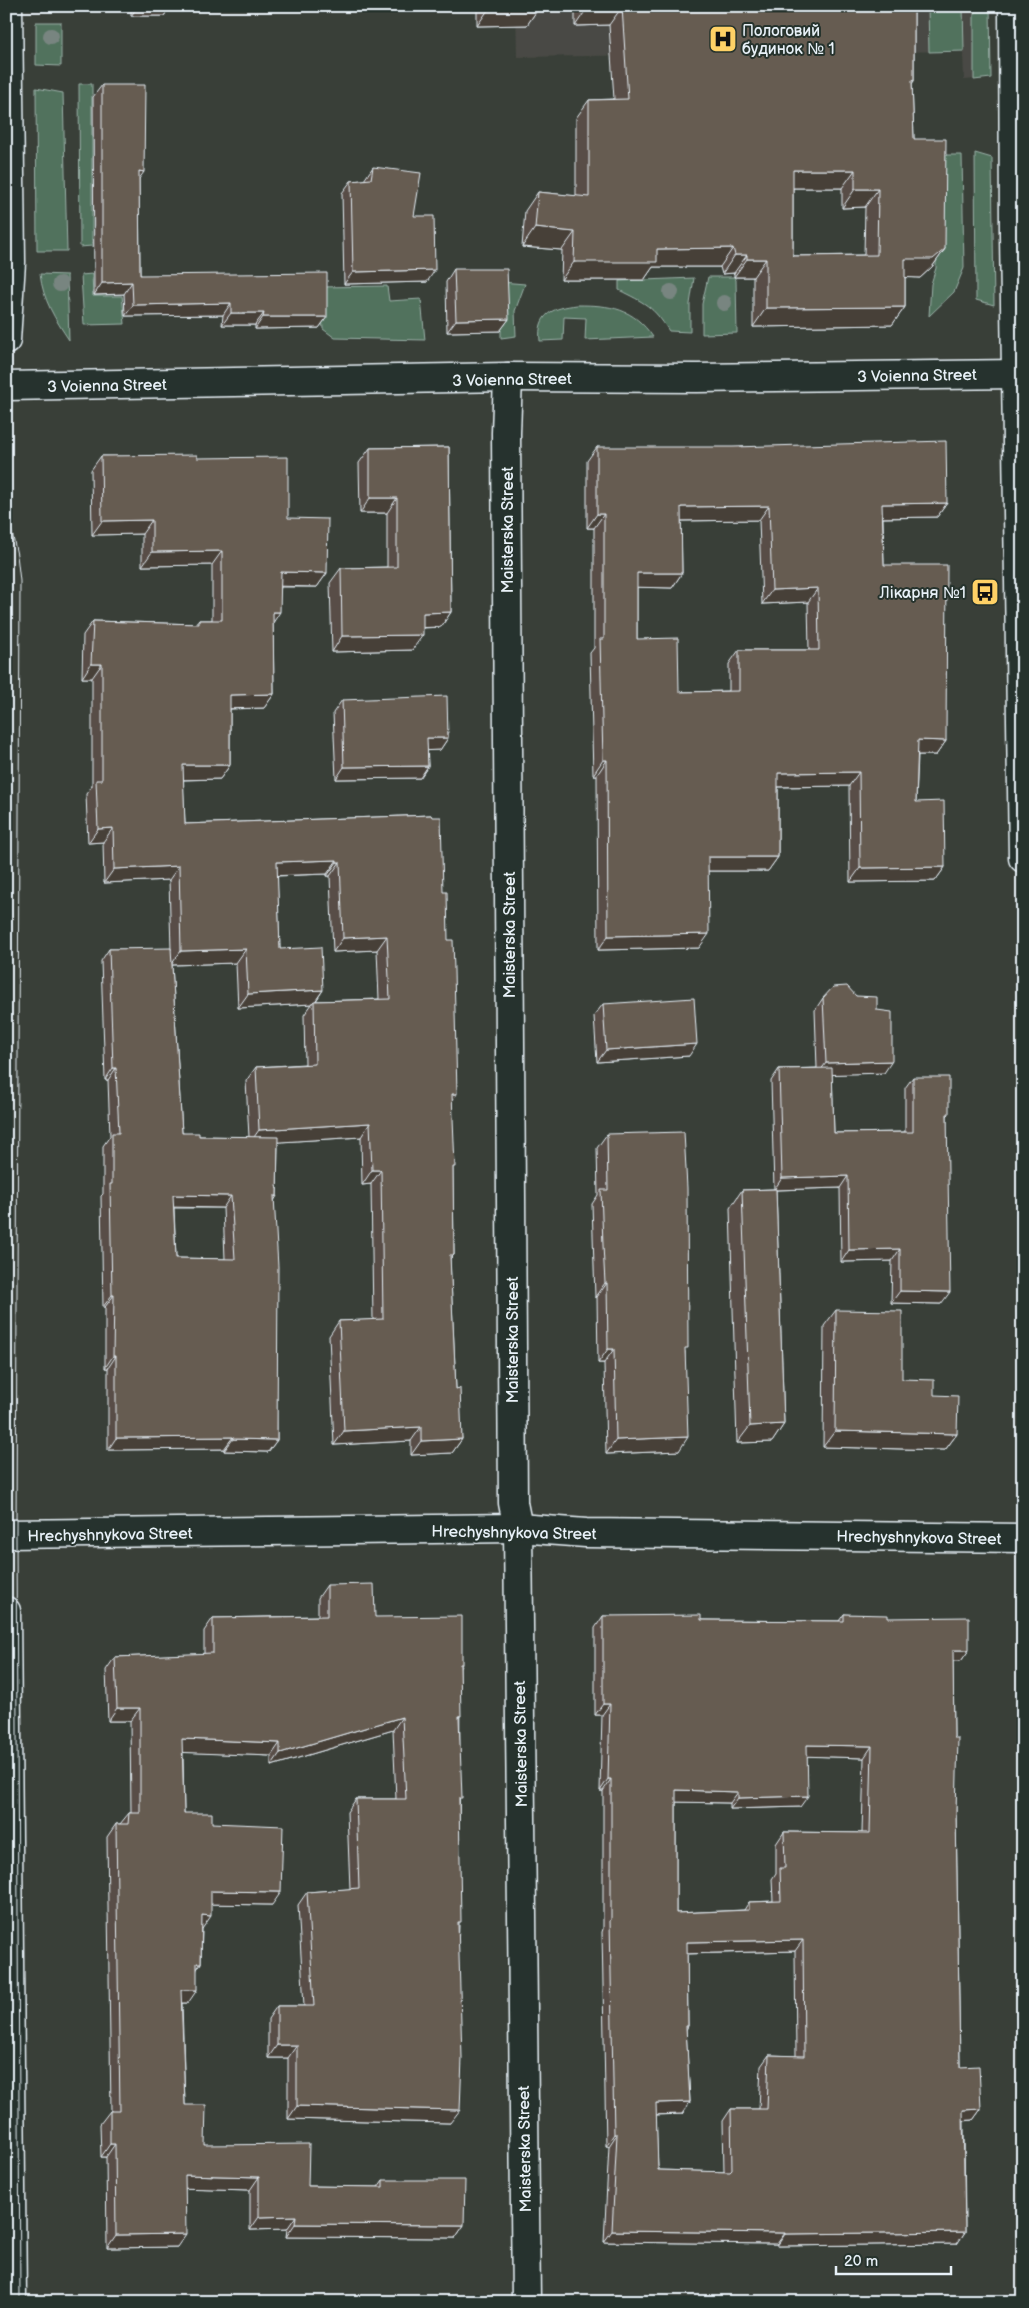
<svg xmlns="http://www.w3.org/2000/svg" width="1029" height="2308" viewBox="0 0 1029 2308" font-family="'Balsamiq Sans',sans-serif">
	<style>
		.built { fill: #494a44 }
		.green { fill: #51725d; stroke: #9cb2aa }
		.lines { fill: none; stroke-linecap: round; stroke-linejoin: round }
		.street-casing { stroke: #e8f1f8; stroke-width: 31 }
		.secondary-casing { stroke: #e8f1f8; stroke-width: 31 }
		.street { stroke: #26332d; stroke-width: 28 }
		.secondary { stroke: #26332d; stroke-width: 28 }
		.tram { stroke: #e8f1f8; stroke-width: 1 }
		.tree { fill: #788580 }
		.wall { fill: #584e46; stroke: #e8f1f8; fill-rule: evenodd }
		.shaded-wall { fill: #474039; stroke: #e8f1f8 }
		.building { fill: #665b51; stroke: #e8f1f8; fill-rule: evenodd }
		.labels { text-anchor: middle; stroke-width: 4; stroke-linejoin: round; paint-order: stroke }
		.poi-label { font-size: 16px; fill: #e8f1f8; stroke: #26332d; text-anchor: start }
		.street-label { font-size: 16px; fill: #e8f1f8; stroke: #26332d }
	</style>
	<rect width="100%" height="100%" fill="#393f38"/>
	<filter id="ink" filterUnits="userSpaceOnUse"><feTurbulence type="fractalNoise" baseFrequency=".02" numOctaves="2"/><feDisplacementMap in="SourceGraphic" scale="10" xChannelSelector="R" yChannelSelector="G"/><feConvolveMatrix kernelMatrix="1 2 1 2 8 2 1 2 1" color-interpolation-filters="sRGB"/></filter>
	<g filter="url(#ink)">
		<polygon class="built" points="516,6 990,6 991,78 964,80 963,51 517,57"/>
		<g class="green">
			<polygon points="928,6 963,6 964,51 929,52"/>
			<polygon points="974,6 990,6 991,78 974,80"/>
			<polygon points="36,22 61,22 61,66 36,65"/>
			<polygon points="79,84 92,84 92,246 80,247"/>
			<polygon points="36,88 63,93 67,251 37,251"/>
			<polygon points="975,153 992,158 994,305 976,300"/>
			<polygon points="937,155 962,155 964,268 954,292 929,316 931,284 936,268"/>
			<path d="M40 274 67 275 69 340C55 319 43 300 40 274Z"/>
			<polygon points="92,274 93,296 122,296 125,324 84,325 81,275"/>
			<polygon points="708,277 734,277 736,280 737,333 702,334 702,304"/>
			<path d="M694 278 690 304V332L669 331C653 306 645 303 619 290V281Z"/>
			<polygon points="501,282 525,284 515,311 516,336 501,338"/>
			<polygon points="387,286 389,301 421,299 425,340 335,338 323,329 320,287"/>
			<path d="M577 305C611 305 633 308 653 337L585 340 586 318 564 317 563 340 540 341C537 313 553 308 577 305Z"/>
		</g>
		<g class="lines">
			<defs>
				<g id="street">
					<polyline points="6,340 11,262 8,6"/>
					<polyline points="508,377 506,433 513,1503 518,1528 526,2302"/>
					<polyline points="6,1534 518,1528 586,1533 1023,1538"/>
					<polyline points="6,1611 12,2302"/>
				</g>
				<g id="secondary">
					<polyline points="1013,6 1014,234 1023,858"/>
					<polyline points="6,386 508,377 697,378 1017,374"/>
				</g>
			</defs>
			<use href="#street" class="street-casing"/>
			<use href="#secondary" class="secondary-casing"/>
			<use href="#street" class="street"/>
			<use href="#secondary" class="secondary"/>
			<polyline class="tram" points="6,506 17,555 20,581 16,1536 20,2302"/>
		</g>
		<g class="tree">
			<circle cx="51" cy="36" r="8"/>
			<circle cx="60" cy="284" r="8"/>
			<circle cx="671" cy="292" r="8"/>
			<circle cx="724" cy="303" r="8"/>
		</g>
		<g class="wall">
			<polygon points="131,6 170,6 164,16 131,16"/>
			<polygon points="477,6 540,6 527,25 477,26"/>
			<path d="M575 6H914V81L912 84 914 139 945 249 932 267 920 278 905 277V307L892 325 753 327V277H734V273L722 274 720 267H653L644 280H561L562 250 522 247 525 211 538 192 576 196V118L589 100 614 99 609 25 575 26ZM793 188H842V208L865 207 864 255 793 256Z"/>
			<polygon points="102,85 139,179 140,275 327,317 319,328 255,329 255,325 222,325 223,315 125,316 124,294 94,295 93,97"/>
			<polygon points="373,167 414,216 427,282 344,284 342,193 351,181 364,180"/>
			<polygon points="454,269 509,319 500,331 447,332 446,282"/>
			<polygon points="449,447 451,612 441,627 423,628 412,650 332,652 330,583 341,568 387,567 387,513 360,513 359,463 370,448"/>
			<path d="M597 447 947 503 937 517 883 518 884 565 946 741 936 755H918L916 802 945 867 935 881 850 882 849 786 778 787V857L768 871H708L699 948 598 950 597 775H593L590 653 594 648V528H587V461ZM759 520 762 604 808 602 809 650H739L729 664V691L679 692 637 639V587L672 588 682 573 681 521Z"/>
			<path d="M101 456 197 458 288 518 327 573 317 587H281L273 623 274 694 264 708 230 709V765L220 779 183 780 185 824 431 815 452 1100 454 1255 450 1259 456 1389 462 1439 452 1453 411 1455V1441L334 1445 329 1336 339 1321 373 1320 371 1184 362 1185 361 1137 278 1142 277 1196 274 1201 277 1440 268 1452 224 1451V1449L108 1450V1368H105V1307H103L101 1196 103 1194V1146L110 1136 108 1080H105L101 961 109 949 171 950 169 880 104 883 103 842 88 843 86 794 92 786V678H82L83 635 93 621 196 624 199 620H212V565L142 566V534L92 535 91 470ZM327 874V876H330L333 952 377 950 379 999 316 1001 323 990 280 949 277 876ZM236 963 238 1008 312 1004 304 1015 305 1064 256 1067 246 1081 249 1137 199 1136 182 1133 172 965ZM174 1208H223L225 1259 176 1258Z"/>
			<polygon points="342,700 448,738 440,750 427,750 428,766 420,778 336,779 333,713"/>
			<polygon points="856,996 877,1010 884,1073 832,1074 834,1133 905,1132 905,1088 913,1077 949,1114 947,1116 941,1304 891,1303 892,1261 841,1262 840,1188 776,1190 784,1424 772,1442 737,1443 730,1208 742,1190 774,1189 771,1081 779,1069 817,1068 815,1010 823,998"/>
			<polygon points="603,1004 689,1056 597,1062 594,1016"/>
			<polygon points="607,1134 685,1352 679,1451 606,1454 604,1363 598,1363 597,1297 595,1297 592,1204 598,1195 597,1148"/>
			<polygon points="836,1310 902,1379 934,1395 957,1434 945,1450 823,1447 824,1326"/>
			<polygon points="327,1585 375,1617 462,1664 460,1668 459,1926 450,2123 288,2119 288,2058 268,2058 268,2019 277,2006 304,2006 298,1905 307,1892 350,1889 347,1812 356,1799 396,1799 393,1730 271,1766 271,1756 183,1752 184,1813 212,1823 272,1905 211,1904 202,1929 201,1963 197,1969 188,2003 182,2003 185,2105 205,2145 308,2186 378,2187 383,2180 464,2225 455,2238 286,2237 287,2229 250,2230 250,2190 185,2188 177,2247 107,2248 106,2157 101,2157 100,2124 110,2111 111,2111 107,1837 116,1824 120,1824 129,1813 131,1813 130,1721 108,1721 106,1670 115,1657 204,1654 204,1631 213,1618 318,1616 318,1598"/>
			<path d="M844 1614 888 1618 969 1650 961 1661H953L954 1738 956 1811 960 2067 981 2109 973 2120 964 2121 965 2232 957 2244 777 2246V2244L604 2242 609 2146H606L602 1932 603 1929V1791H600L602 1715H595V1628L603 1616 701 1620 839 1621ZM807 1756 864 1758 862 1833 784 1832 776 1844V1873L772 1879 773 1901 749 1902 744 1910 676 1913V1802L730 1803V1809L800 1807ZM795 1951 796 2056 769 2055 761 2066 759 2109H731L723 2121 724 2172 658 2170 656 2115 682 2114 690 2102 686 2030 688 2026 687 1954Z"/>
		</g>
		<g class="shaded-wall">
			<polygon points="138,6 170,6 164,16 131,16"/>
			<polygon points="540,6 527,25 477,26 490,7"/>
			<polygon points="588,7 622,7 609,25 575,26"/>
			<polygon points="793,170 855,170 842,188 780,188"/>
			<polygon points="139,171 144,172 136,183"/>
			<polygon points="855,189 878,189 865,207 842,208"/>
			<polygon points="535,228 575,232 562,250 522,247"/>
			<polygon points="733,248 720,267 653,267 644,280 561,280 574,262 657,249"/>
			<polygon points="945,249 932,267 920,278 892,277 905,259"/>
			<polygon points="735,255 747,255 734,273 722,274"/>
			<polygon points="747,259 766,259 753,277 734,277"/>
			<polygon points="435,270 427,282 344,284 353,272"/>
			<polygon points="132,282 124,294 94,295 102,283"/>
			<polygon points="231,303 223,315 125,316 133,305"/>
			<polygon points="905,307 892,325 753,327 766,308"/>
			<polygon points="231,313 264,313 255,325 222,325"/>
			<polygon points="263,317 327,317 319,328 255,329"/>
			<polygon points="509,319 500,331 447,332 456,320"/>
			<polygon points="370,498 397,498 387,513 360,513"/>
			<polygon points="947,503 937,517 872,518 882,504"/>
			<polygon points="769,506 759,520 671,521 681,507"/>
			<polygon points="597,514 604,514 594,528 587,528"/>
			<polygon points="152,520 142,534 92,535 102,521"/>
			<polygon points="222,551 212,565 142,566 152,552"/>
			<polygon points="281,572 327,573 317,587 271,586"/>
			<polygon points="637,573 682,573 672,588 627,587"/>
			<polygon points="818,588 808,602 762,604 772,590"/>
			<polygon points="273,612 280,612 271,626"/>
			<polygon points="451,612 441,627 412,628 423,613"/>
			<polygon points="423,635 412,650 332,652 342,636"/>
			<polygon points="91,664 102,664 92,678 82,678"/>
			<polygon points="274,694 264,708 220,709 230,695"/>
			<polygon points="427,738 448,738 440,750 419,751"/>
			<polygon points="918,740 946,741 936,755 908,755"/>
			<polygon points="603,760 607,760 597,775 593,775"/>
			<polygon points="183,765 230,765 220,779 173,780"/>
			<polygon points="428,766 420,778 336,779 344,767"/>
			<polygon points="859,772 849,786 768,787 778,773"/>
			<polygon points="113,828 103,842 88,843 98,829"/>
			<polygon points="708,857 778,857 768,871 698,871"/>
			<polygon points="337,860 327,874 267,876 277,862"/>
			<polygon points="337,862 340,862 330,876 327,876"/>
			<polygon points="179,866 169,880 104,883 114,869"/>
			<polygon points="945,867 935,881 850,882 860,868"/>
			<polygon points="709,934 699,948 598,950 608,936"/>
			<polygon points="387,936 377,950 333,952 343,938"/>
			<polygon points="246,949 236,963 171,965 181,951"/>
			<polygon points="323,990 314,1003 314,1001 312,1004 238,1008 248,994"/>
			<polygon points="697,1044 689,1056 597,1062 606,1050"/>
			<polygon points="892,1061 884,1073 817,1075 826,1063"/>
			<polygon points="113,1068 116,1068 108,1080 105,1080"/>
			<polygon points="452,1094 457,1094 447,1108"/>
			<polygon points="370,1123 361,1137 249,1144 259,1130"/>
			<polygon points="372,1170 381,1170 371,1184 362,1185"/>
			<polygon points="848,1176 840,1188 774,1190 782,1178"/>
			<polygon points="173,1195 231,1196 223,1208 165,1207"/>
			<polygon points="900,1249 892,1261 841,1262 849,1250"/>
			<polygon points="605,1283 607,1283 597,1297 595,1297"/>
			<polygon points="900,1291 950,1292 941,1304 891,1303"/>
			<polygon points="112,1295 114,1295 105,1307 103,1307"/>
			<polygon points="608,1349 614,1349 604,1363 598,1363"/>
			<polygon points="113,1356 116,1356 108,1368 105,1368"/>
			<polygon points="784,1424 772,1442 737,1443 750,1426"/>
			<polygon points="421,1427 411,1441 334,1445 344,1431"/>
			<polygon points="835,1431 957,1434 945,1450 823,1447"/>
			<polygon points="233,1437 224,1449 108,1450 116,1438"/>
			<polygon points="688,1437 679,1451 606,1454 616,1440"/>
			<polygon points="233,1439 277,1440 268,1452 224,1451"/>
			<polygon points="462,1439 452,1453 411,1455 421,1441"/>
			<polygon points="953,1650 969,1650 961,1661 945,1661"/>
			<polygon points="603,1704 610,1704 602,1715 595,1715"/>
			<polygon points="117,1708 140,1708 130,1721 108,1721"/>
			<polygon points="402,1717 393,1730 271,1766 280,1753"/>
			<polygon points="182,1739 280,1743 271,1756 173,1752"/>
			<polygon points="807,1745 872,1746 864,1758 799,1756"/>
			<polygon points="608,1779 611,1779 603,1791 600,1791"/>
			<polygon points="676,1790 738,1792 730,1803 668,1802"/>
			<polygon points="808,1796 800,1807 730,1809 738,1798"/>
			<polygon points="211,1891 281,1892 272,1905 202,1904"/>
			<polygon points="202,1915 211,1916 202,1929 193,1928"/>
			<polygon points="803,1940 795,1951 679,1954 687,1942"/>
			<polygon points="197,1963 201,1963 192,1976"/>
			<polygon points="181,1990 197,1990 188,2003 172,2003"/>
			<polygon points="277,2045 297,2045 288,2058 268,2058"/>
			<polygon points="690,2102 682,2114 648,2115 656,2103"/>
			<polygon points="297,2106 460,2110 450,2123 288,2119"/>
			<polygon points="981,2109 973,2120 955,2121 963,2110"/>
			<polygon points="614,2134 617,2134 609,2146 606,2146"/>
			<polygon points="110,2144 115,2144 106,2157 101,2157"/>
			<polygon points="185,2175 259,2177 250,2190 176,2188"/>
			<polygon points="296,2216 287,2229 250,2230 259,2217"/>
			<polygon points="295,2224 464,2225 455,2238 286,2237"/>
			<polygon points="612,2231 785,2233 777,2244 604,2242"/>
			<polygon points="965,2232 957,2244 777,2246 785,2234"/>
			<polygon points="186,2234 177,2247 107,2248 116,2235"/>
		</g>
		<g class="building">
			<polygon points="490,6 540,6 490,7"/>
			<path d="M588 6H914V81L912 80 914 139H946L945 249 933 259H905V307L766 308V259H747V255H735L733 248 657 249V262H574L575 232 535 228 538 192 589 197V100L628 99 622 7H588ZM793 170H855V189H878L877 255 793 256Z"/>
			<polygon points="102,85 145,85 144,172 139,171 140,275 327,273 327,317 263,317 264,313 231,313 231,303 133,305 132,282 102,283"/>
			<polygon points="373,167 421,173 414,216 434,216 435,270 353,272 351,181 371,179"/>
			<polygon points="454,269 507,269 509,319 456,320"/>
			<path d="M946 441 947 503 882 504 884 565H947L946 741 918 740 916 802 944 801 945 867 860 868 859 772 778 773V857H708L709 934 608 936 607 760H603L600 639H604V514H597V447H733ZM769 506 772 590 818 588 819 650H739V691L679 692 678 638 637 639V573H682L681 507Z"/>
			<polygon points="449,447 451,612 423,613 423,635 342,636 341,568 397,567 397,498 370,498 370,448"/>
			<polygon points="197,455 197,458 288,457 288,518 328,519 327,573 281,572 280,612 273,612 274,694 230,695 230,765 183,765 185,824 431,815 432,817 441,817 443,892 447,892 448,940 453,940 454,970 457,1094 452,1094 455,1167 453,1167 454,1255 450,1255 456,1389 460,1388 462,1439 421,1441 421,1427 344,1431 339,1321 383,1319 381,1170 372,1170 370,1123 259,1130 256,1067 315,1064 314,1001 390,999 387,936 343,938 340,862 337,862 337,860 277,862 280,949 321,947 323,990 248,994 246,949 181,951 179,866 114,869 113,828 98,829 96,780 102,780 102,664 91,664 93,621 199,624 199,620 222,620 222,551 152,552 152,520 102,521 101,456"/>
			<polygon points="447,696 448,738 427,738 428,766 344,767 342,700"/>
			<path d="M171 948 182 1133H199V1136L278 1137 277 1196H274L278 1267 277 1440 233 1439V1437L116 1438V1356H113L114 1295H112L110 1184H112V1133H119L116 1068H113L109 949ZM173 1195 231 1196 235 1259 176 1258Z"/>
			<polygon points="847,986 856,996 877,997 877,1010 892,1012 892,1061 826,1063 823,998 833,987"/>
			<polygon points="694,998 697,1044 606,1050 603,1004"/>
			<polygon points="832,1068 834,1133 913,1132 913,1077 949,1077 949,1114 947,1114 950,1292 900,1291 900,1249 849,1250 848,1176 782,1178 779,1069"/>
			<polygon points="684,1132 687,1188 688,1348 685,1348 688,1437 616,1440 614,1349 608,1349 607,1283 605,1283 603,1245 601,1190 608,1190 607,1134"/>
			<polygon points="776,1189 784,1424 750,1426 742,1190"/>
			<polygon points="836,1310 902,1311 902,1379 934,1380 934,1395 958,1396 957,1434 835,1431"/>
			<polygon points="374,1584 375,1617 462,1616 462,1664 460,1664 461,1716 459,1716 462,1798 459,1798 461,1922 458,1922 462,2058 460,2110 297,2106 297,2045 277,2045 277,2006 314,2006 307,1892 359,1888 356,1799 406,1799 402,1717 280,1753 280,1743 182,1739 184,1813 212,1813 212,1823 283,1826 281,1892 211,1891 211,1916 202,1915 201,1963 197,1963 197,1990 181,1990 185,2105 206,2105 205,2145 309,2144 308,2186 383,2187 383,2180 465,2180 464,2225 295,2224 296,2216 259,2217 259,2177 185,2175 186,2234 116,2235 115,2144 110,2144 110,2111 120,2111 116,1824 128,1824 129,1813 140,1813 140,1708 117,1708 115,1657 213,1653 213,1618 327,1616 327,1585"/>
			<path d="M844 1614 888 1615V1618L969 1617V1650H953L954 1738H958L956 1811 960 2067 979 2066 981 2109 963 2110 965 2232 785 2234V2233L612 2231 617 2134H614L610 1920H611V1779H608L610 1704H603V1616L701 1615V1620L844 1621ZM807 1745 872 1746 870 1833 784 1832 785 1868H780L781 1901 749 1902V1910L676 1913V1790L738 1792V1798L808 1796ZM803 1940 804 2056 769 2055 767 2109H731L732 2170 730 2172 658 2170 656 2103 690 2102 686 2026H688L687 1942Z"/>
		</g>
	</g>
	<defs>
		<symbol id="hospital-square" viewBox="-11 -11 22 22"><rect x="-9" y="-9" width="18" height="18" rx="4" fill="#ffd166" stroke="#26332d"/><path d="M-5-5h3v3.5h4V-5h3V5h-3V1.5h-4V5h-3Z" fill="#111"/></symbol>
		<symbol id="bus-square" viewBox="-11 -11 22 22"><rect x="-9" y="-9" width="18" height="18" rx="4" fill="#ffd166" stroke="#26332d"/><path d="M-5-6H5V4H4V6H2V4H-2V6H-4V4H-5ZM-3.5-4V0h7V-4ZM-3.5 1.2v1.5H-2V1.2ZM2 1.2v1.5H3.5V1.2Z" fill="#111"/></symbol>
	</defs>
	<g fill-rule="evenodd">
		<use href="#hospital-square" x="707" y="23" width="32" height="32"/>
		<use href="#bus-square" x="969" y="576" width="32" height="32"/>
	</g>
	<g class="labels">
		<g class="poi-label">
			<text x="742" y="36">Пологовий<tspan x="742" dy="18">будинок № 1</tspan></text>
			<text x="966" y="598" text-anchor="end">Лікарня №1</text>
		</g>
		<g class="street-label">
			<text transform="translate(917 375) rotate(-1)" y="6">3 Voienna Street</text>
			<text transform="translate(512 379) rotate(-1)" y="6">3 Voienna Street</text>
			<text transform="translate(107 385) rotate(-1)" y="6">3 Voienna Street</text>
			<text transform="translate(507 530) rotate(-90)" y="6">Maisterska Street</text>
			<text transform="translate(509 935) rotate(-90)" y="6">Maisterska Street</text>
			<text transform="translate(512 1340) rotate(-90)" y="6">Maisterska Street</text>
			<text transform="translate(514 1532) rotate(1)" y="6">Hrechyshnykova Street</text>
			<text transform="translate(110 1534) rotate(-1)" y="6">Hrechyshnykova Street</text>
			<text transform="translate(919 1537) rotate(1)" y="6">Hrechyshnykova Street</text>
			<text transform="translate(520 1744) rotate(-91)" y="6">Maisterska Street</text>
			<text transform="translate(524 2149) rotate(-91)" y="6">Maisterska Street</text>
		</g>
	</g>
	<rect width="1029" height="2308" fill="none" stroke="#26332d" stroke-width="25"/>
	<rect x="12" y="12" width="1004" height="2283" fill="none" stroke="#e8f1f8" stroke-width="2" filter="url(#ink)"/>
	<path d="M836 2266v8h115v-8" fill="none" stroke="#e8f1f8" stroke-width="2.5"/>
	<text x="844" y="2266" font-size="15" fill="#e8f1f8" stroke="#26332d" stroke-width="4" paint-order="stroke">20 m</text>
</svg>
